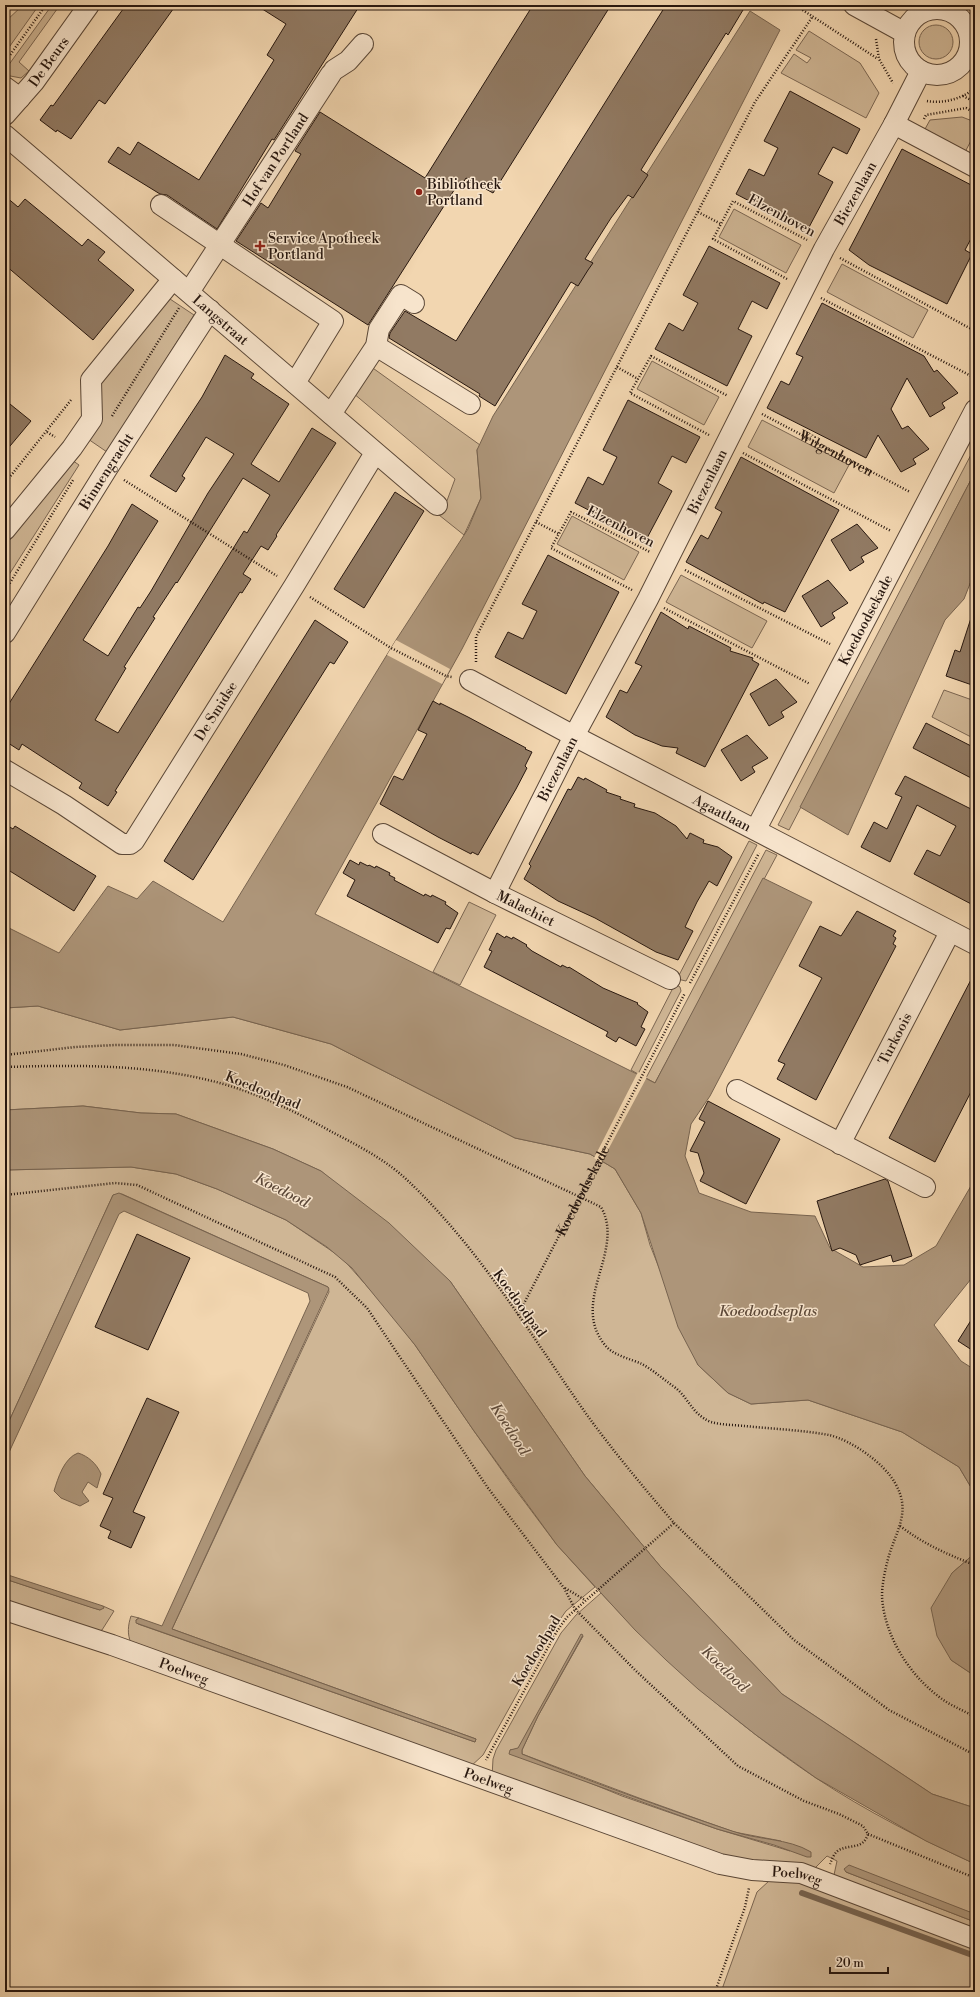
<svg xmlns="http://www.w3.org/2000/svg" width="980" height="1997" viewBox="0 0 980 1997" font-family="'Libre Bodoni',serif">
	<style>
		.green { fill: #cfb695; stroke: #7b6652; fill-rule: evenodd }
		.water { fill: #ad9579; stroke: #77634f }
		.pier { fill: #f2d6b0 }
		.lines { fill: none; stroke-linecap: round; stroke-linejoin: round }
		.stream { stroke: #77634f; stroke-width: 6 }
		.building { fill: #917a63; stroke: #27170f; fill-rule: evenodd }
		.minor-casing { stroke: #5a4737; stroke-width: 22 }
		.path { stroke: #27170f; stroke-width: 2.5; stroke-dasharray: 1 2; stroke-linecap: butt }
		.minor { stroke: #f7e4cc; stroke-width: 20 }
		.poi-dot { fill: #8f2418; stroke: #f7e4cc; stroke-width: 1.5 }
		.labels { text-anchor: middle; stroke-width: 3; stroke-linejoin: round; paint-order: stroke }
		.street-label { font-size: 14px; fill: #27170f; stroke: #f7e4cc }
		.poi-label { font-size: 14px; fill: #27170f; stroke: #f7e4cc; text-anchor: start }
		.water-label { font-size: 15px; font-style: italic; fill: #5d4939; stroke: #f7e4cc }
	</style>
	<rect width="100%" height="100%" fill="#f2d6b0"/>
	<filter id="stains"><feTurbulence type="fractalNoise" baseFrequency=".005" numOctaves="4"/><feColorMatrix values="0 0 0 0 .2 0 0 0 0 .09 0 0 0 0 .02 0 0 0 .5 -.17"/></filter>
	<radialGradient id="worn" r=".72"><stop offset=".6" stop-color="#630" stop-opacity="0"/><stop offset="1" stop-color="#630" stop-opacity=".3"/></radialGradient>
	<g class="green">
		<polygon points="23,5 39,5 5,53 5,22"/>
		<polygon points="52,5 60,5 19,62 29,71 21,78 5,75 5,70"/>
		<circle cx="936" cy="42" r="17"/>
		<polygon points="809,31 860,63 879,93 866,118 781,73 794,54 807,63 811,58 796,50"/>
		<polygon points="962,117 975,122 975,138 973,137 965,152 925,129 930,120"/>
		<polygon points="734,209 801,245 786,273 719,237"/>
		<polygon points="842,264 928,310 913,338 827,292"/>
		<polygon points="164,295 194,315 107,452 88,439 95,383"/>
		<polygon points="652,361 719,397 704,425 637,389"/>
		<polygon points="370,366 480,445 477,450 481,498 464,535 439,515 445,506 455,479 353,393"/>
		<polygon points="762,420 849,465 834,493 748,447"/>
		<polygon points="975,447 975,472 789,830 778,825"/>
		<polygon points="69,458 79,465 5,581 5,538"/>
		<polygon points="572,516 639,552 624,580 557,544"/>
		<polygon points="681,575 767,621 752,648 666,602"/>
		<polygon points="944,690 975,701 975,739 932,717"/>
		<polygon points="749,841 757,845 686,981 677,979"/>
		<polygon points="766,850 777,855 655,1083 646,1078"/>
		<polygon points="469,902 496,915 460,985 433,972"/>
		<polygon points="675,984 680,987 681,991 638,1074 631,1070"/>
		<polygon points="38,1006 120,1030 233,1017 331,1044 515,1138 590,1154 615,1169 641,1213 650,1245 698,1365 728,1393 751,1404 808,1400 902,1432 959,1467 975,1494 975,1553 952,1573 951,1660 975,1676 975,1808 932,1794 782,1694 660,1566 585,1476 450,1281 321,1171 273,1149 176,1114 141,1113 83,1106 5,1110 5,1008"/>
		<path d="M131 1167 176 1174 217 1189 286 1220 342 1258 389 1311 415 1345 474 1431 515 1489 557 1545 595 1587 566 1611 554 1628 483 1755 469 1768 131 1643C127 1634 128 1625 131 1616L139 1618 136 1620 138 1624 475 1742 476 1739 172 1629 329 1292 328 1287 122 1194 113 1195 5 1430V1170Z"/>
		<polygon points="5,1579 100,1610 103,1606 114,1611 102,1630 97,1632 5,1605"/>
		<path d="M601 1593C665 1663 737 1725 816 1778 866 1811 921 1839 975 1864V1914L845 1869 846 1872 975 1922V1935L834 1875 837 1861 827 1856 815 1868 738 1861 492 1777 493 1759 496 1750 561 1633 576 1615ZM583 1636 538 1716 522 1750V1754L639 1798 734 1832 781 1841 790 1851 717 1829 622 1796 510 1750 518 1749Z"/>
		<polygon points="790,1878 975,1945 975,1992 721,1992 757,1892 769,1881"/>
	</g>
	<g class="water">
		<polygon points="750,11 780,30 462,649 315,914 655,1083 763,878 812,902 710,1096 691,1124 685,1156 699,1193 751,1212 815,1216 830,1248 863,1267 904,1265 936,1246 975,1179 975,1274 934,1325 961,1361 975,1370 975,1494 959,1467 902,1432 808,1400 751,1404 728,1393 698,1365 678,1327 641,1213 615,1169 590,1154 515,1138 331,1044 233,1017 120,1030 38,1006 5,1008 5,926 59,953 108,886 137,899 153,881 223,922 396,640 468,529 481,498 477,450 493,416"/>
		<polygon points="975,472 975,571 964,599 945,620 848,835 800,807"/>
		<polygon points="83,1106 141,1113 176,1114 273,1149 321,1171 389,1223 450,1281 585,1476 660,1566 782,1694 932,1794 975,1808 975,1864 926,1841 816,1778 756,1735 698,1689 666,1660 635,1630 557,1545 474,1431 415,1345 352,1268 327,1247 286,1220 217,1189 176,1174 131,1167 5,1170 5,1110"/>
		<polygon points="119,1193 328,1287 329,1289 172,1629 476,1739 475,1742 136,1623 136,1620 139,1618 162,1626 310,1301 308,1293 124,1211 119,1214 5,1461 5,1430 113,1195"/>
		<path d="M78 1453C88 1456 97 1464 101 1474L97 1488 88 1482 82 1492 89 1501 80 1506 61 1498 54 1491C58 1478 64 1458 78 1453Z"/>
		<polygon points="975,1553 975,1676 951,1660 937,1636 931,1608 952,1573"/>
		<polygon points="5,1574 103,1606 104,1608 100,1610 93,1608 5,1579"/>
		<path d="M581 1634 583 1635 538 1716 522 1750V1754C591 1782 661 1807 732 1831 757 1840 788 1838 811 1852V1857H807L774 1845 717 1829 509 1754 510 1750 518 1748Z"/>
		<polygon points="849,1865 975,1914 975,1922 846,1872 844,1869"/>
	</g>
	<g class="pier">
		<polygon points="396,640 450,669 442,684 387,655"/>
		<polygon points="638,1072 647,1077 601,1163 594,1158"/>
	</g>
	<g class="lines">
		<polyline class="stream" points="802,1893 975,1956"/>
	</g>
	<g class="building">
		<polygon points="126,5 176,5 105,104 99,100 71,139 57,130 56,132 40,120 51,105 53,106"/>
		<polygon points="256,5 360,5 274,140 272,139 217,229 167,195 160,194 108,162 118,147 130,155 138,142 199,180 274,60 267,55 286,24"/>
		<polygon points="533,5 611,5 493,193 466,178 461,186 458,184 368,325 236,241 261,203 268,208 301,154 295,151 320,112 425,178"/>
		<polygon points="666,5 746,5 728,35 726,33 641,170 648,175 633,198 628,195 611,218 585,259 593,263 588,270 578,286 571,282 495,406 479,396 480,394 389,338 390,333 405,311 456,341"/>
		<polygon points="790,91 860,129 847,154 833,147 818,174 833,182 807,231 736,194 749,169 764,176 778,148 764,141"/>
		<polygon points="902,149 975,187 975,231 965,250 972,254 947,304 869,265 849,250"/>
		<polygon points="5,196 18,207 25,199 82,246 88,239 105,252 98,260 134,290 93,340 5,265"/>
		<polygon points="709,246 780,283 767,309 752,301 738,329 752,336 727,386 655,349 669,323 683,331 698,303 683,295"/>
		<polygon points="822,303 924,356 934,372 937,370 958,393 942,403 945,408 930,417 907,378 891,409 902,429 908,426 929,449 913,459 916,464 901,472 878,435 866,458 767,408 781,381 789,385 803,357 796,354"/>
		<path d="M225 355 254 374 251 378 289 404 251 464 279 482 312 428 336 443 276 535 277 536 268 550 261 546 243 574 251 579 242 593 240 592 115 791 117 792 108 806 79 788 82 783 22 744 19 750 5 741V710L108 546 132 504 158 521 83 640 108 656 138 607 140 608 151 591 208 493 234 454 206 437 182 476 185 478 176 492 150 476 202 397ZM243 478 270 495 247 533 244 531 118 733 95 720 126 668 124 667 155 618 153 617 176 582 177 583Z"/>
		<polygon points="5,400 31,421 5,452"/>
		<polygon points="628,400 700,437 686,463 672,456 658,483 672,491 646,540 575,503 588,477 603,485 617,457 603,450"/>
		<polygon points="741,457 839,510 785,612 764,602 763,604 686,562 701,535 708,539 722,512 715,508"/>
		<polygon points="395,492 424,511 364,608 334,589"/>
		<polygon points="857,524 878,548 861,557 864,562 850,571 831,540"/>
		<polygon points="548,555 619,592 566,694 495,657 508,632 523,639 537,611 522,604"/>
		<polygon points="828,580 848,603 832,613 835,618 821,627 802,596"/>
		<polygon points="661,612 688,629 689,626 731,648 730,651 753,658 752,660 759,664 705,767 676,753 678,748 662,746 635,735 606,717 620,690 627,693 642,666 635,663"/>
		<polygon points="972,615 975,616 975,686 946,676 955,650 960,652"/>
		<polygon points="315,620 348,642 334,664 330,662 193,880 164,861"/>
		<polygon points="776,679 797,702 781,712 784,717 769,726 750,694"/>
		<polygon points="433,701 440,705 440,703 468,717 526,748 525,749 532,752 525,766 527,768 516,789 478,855 472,852 471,854 438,837 380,804 394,776 403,780 427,734 418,730"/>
		<polygon points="926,723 975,748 975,780 913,748"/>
		<polygon points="747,735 768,758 752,767 755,772 741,781 721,750"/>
		<polygon points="905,776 975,811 975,906 914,874 927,850 940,856 956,826 917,805 890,862 861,847 874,822 887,829 902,797 895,794"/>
		<polygon points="578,777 584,780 585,778 607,790 606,792 621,797 620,799 635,804 634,807 655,813 676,826 687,839 690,833 704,840 703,843 718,847 732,857 717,886 709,881 697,902 685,927 693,931 678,960 656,952 595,918 558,901 524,879 531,866 529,864 543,837 568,789 571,790"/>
		<polygon points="5,824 13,829 15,826 96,876 74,911 5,868"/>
		<polygon points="350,860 359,865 360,862 368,866 369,865 375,868 376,866 390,873 389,875 395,878 394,880 424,896 425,894 431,897 432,895 446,902 445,904 458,913 450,929 446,928 438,943 347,896 355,880 343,873"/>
		<polygon points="857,911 896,931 893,936 896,938 893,944 896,946 816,1100 777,1079 785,1064 778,1061 822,978 799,966 820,926 841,936"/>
		<polygon points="497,933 505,938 506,936 512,939 513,937 527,945 526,946 532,951 561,967 562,965 568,968 569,967 603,988 638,1003 637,1004 648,1012 641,1027 645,1029 636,1046 619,1037 616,1042 606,1036 608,1032 484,967 492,951 489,950"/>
		<polygon points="975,972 975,1084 935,1162 889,1138"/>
		<polygon points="708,1101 780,1139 746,1204 700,1181 704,1173 698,1153 690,1151 705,1122 699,1119"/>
		<polygon points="885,1179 888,1181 912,1256 893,1262 891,1255 860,1265 856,1255 840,1248 832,1251 817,1201"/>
		<polygon points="137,1234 190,1258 148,1350 95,1327"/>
		<polygon points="975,1314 975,1352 958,1341"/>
		<polygon points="147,1398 179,1412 133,1512 145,1517 131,1548 108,1538 111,1531 100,1526 113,1498 103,1494"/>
	</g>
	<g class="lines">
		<defs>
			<g id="minor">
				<polyline points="854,5 905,33"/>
				<circle cx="937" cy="42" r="33"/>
				<polyline points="334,70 348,61 363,44"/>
				<polyline points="5,87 20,98"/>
				<path id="s3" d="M5 115 34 82 89 5"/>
				<polyline points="894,124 975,167"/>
				<path id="s4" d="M5 135 437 505"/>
				<polyline points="161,205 333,321 295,383"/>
				<path id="s5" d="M189 292 331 74"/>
				<polyline points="376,346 470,404"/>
				<polyline points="331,414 376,346 379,329 401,295 414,303"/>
				<polyline points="5,530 72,448 92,419 91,380 173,279"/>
				<path id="s6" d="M5 633 107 469 210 310"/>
				<path id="s7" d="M470 680 574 736 975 944"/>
				<path id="s8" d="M5 770 64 805 122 844H130L134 841 294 586 375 453"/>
				<path id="s9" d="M756 829 975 410"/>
				<path id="s10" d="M383 834 495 893 670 979"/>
				<path id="s11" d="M495 893 574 736 648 599 824 249 894 124 921 71"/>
				<polyline points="737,1090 925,1187"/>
				<path id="s12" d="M840 1144 950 932"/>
				<path id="s13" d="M5 1610 112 1645 720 1864 752 1870 801 1873 975 1939"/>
			</g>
		</defs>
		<use href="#minor" class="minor-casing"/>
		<g class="path">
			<polyline points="795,5 878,59"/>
			<polyline points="876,39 879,59 893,83"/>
			<polyline points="5,62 46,5"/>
			<polyline points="963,96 975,102"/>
			<path d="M927 101C943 104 962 99 975 88"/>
			<polyline points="924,119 926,115 966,108 975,113"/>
			<polyline points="698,212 721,224"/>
			<polyline points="840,258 975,331"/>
			<polyline points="787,279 713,239 733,201 807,240"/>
			<polyline points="821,298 975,378"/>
			<polyline points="617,367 638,379"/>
			<path id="s1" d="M762 414 910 492"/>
			<polyline points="112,416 179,308"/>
			<polyline points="47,432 55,437"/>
			<polyline points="709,435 630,393 651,356 728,396"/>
			<polyline points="743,453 891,531"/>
			<polyline points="124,480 277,576"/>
			<polyline points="5,483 71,400"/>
			<polyline points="536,522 559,534"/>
			<polyline points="685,570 830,644"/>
			<polyline points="632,590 551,548 571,512 650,552"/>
			<polyline points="5,591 73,480"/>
			<polyline points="310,597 391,648 446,676 452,677"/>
			<polyline points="664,608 810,684"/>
			<polyline points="476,662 476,637 755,102 813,16"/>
			<polyline points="690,983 759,853"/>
			<path d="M5 1055 75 1047 116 1045H174L241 1054 284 1065 347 1087 601 1207C626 1251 569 1301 605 1345 612 1355 631 1359 642 1364 653 1370 663 1379 673 1386 689 1397 691 1414 711 1422 721 1425 735 1425 745 1426 773 1429 802 1430 829 1435 851 1440 884 1463 895 1483 912 1512 896 1530 888 1559 885 1570 882 1585 882 1596 884 1638 913 1681 948 1703 957 1708 966 1712 975 1717"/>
			<path d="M5 1067C73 1065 142 1064 208 1080 251 1090 293 1110 332 1132 357 1145 384 1159 405 1178 478 1246 530 1334 587 1415 614 1452 644 1488 674 1523L567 1617 557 1631 486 1760"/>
			<path d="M5 1195 115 1183 137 1185 335 1277 367 1308 488 1488 564 1588 575 1609 635 1670 738 1766 804 1801 839 1814 863 1826 868 1834C863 1850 850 1844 839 1850 834 1853 832 1859 830 1864"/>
			<path id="s2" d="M518 1315 685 993"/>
			<polyline points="674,1523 794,1640 889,1710 975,1755"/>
			<path d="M900 1526C924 1544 946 1554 975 1565"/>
			<polyline points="565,1588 585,1600"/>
			<polyline points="868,1834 975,1878"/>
			<polyline points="715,1992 745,1907 749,1888"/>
		</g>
		<use href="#minor" class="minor"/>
	</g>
	<g class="poi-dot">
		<circle cx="419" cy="192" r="4"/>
		<path d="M258 240h4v4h4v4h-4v4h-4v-4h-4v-4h4z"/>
	</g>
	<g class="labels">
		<g class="street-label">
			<text dy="5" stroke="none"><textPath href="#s3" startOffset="69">De Beurs</textPath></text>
			<text dy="5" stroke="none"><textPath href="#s5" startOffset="158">Hof van Portland</textPath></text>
			<text dy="5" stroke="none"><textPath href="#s11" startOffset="787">Biezenlaan</textPath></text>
			<text transform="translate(782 215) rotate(28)" y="5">Elzenhoven</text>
			<text dy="5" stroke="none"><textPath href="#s4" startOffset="284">Langstraat</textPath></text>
			<text dy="5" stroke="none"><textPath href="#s1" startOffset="84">Wilgenhoven</textPath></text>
			<text dy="5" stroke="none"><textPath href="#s6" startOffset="191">Binnengracht</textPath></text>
			<text dy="5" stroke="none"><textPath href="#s11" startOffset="463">Biezenlaan</textPath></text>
			<text transform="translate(621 526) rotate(27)" y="5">Elzenhoven</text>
			<text dy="5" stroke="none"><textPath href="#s9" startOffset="236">Koedoodsekade</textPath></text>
			<text dy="5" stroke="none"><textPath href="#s8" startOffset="305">De Smidse</textPath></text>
			<text dy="5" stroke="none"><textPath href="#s11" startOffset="139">Biezenlaan</textPath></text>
			<text dy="5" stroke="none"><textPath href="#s7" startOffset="285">Agaatlaan</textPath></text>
			<text dy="5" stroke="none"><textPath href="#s10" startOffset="161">Malachiet</textPath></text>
			<text dy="5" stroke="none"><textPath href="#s12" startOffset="119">Turkoois</textPath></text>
			<text transform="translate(263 1090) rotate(22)" y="5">Koedoodpad</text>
			<text dy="5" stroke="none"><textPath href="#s2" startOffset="140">Koedoodsekade</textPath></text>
			<text transform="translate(520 1303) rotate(54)" y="5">Koedoodpad</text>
			<text transform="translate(536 1651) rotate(-59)" y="5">Koedoodpad</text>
			<text dy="5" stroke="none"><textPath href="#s13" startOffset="189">Poelweg</textPath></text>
			<text dy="5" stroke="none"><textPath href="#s13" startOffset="513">Poelweg</textPath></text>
			<text dy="5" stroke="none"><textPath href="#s13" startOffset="837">Poelweg</textPath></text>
		</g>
		<g class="poi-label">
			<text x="427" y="189">Bibliotheek<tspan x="427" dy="16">Portland</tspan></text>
			<text x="268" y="243">Service Apotheek<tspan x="268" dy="16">Portland</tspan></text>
		</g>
		<g class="water-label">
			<text transform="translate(282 1190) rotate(27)" y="5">Koedood</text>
			<text x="768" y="1316">Koedoodseplas</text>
			<text transform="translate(510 1429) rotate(57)" y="5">Koedood</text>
			<text transform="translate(725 1669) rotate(44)" y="5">Koedood</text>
		</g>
	</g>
	<rect width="980" height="1997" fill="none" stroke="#f2d6b0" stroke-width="20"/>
	<rect x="6" y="6" width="968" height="1985" fill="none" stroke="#27170f" stroke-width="2"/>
	<rect x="10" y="10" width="960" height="1977" fill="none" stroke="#27170f"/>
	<path d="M830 1967v6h58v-6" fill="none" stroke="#27170f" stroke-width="2"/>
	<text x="836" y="1967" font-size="12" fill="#27170f" stroke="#f7e4cc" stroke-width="3" paint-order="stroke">20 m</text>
	<rect width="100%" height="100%" filter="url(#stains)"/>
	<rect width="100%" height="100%" fill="url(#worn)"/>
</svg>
